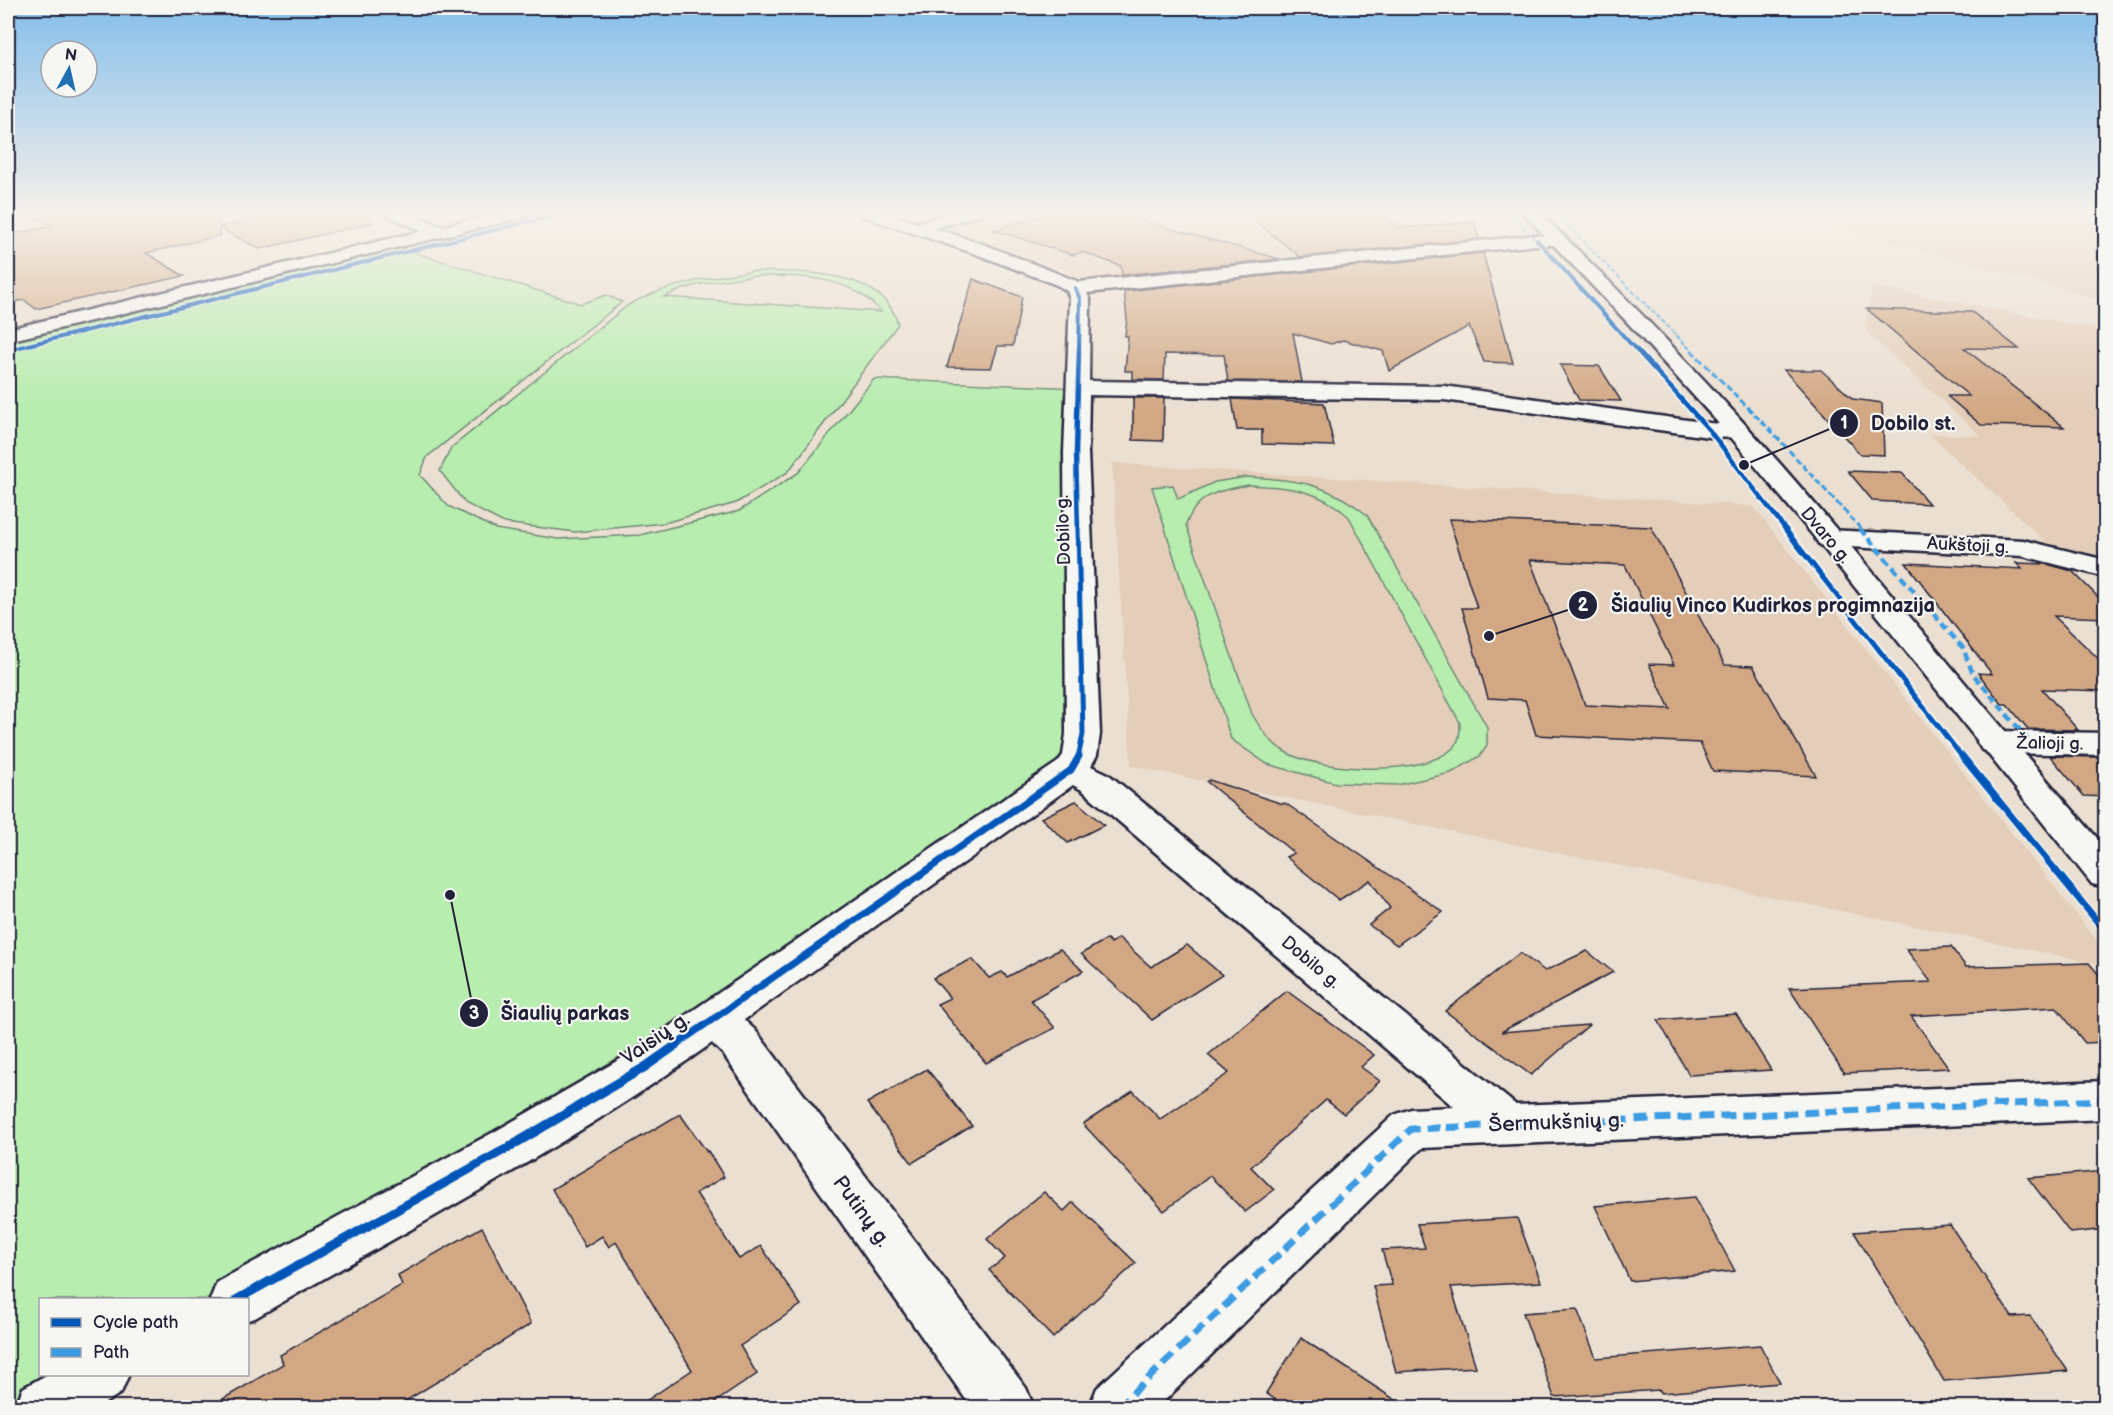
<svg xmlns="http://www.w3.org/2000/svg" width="2113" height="1415" viewBox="0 0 2113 1415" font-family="'Balsamiq Sans',sans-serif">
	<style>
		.built { fill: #e4ceba }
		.green { fill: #b7edaf; stroke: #6c8875; stroke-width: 1.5; fill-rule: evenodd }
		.building { fill: #d2a884; stroke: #22223b; stroke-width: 1.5; fill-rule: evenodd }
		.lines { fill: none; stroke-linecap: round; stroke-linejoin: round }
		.minor-casing { stroke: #22223b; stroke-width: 5 }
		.major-casing { stroke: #22223b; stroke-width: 5 }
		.minor { fill: #f6f6f2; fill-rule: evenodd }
		.major { fill: #f6f6f2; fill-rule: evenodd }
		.quiet-far3 { stroke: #3c9ce2; stroke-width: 2; stroke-dasharray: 5 2; stroke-linecap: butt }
		.quiet-far2 { stroke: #3c9ce2; stroke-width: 3; stroke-dasharray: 7 3; stroke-linecap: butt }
		.quiet-far1 { stroke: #3c9ce2; stroke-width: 4.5; stroke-dasharray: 8 4.5; stroke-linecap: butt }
		.quiet { stroke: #3c9ce2; stroke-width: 7; stroke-dasharray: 14 7; stroke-linecap: butt }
		.cycleway-far4-casing { stroke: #f6f6f2; stroke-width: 6 }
		.cycleway-far3-casing { stroke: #f6f6f2; stroke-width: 8 }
		.cycleway-far2-casing { stroke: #f6f6f2; stroke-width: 9 }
		.cycleway-far1-casing { stroke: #f6f6f2; stroke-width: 10 }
		.cycleway-casing { stroke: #f6f6f2; stroke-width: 13 }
		.cycleway-far4 { stroke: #0057b8; stroke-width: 4 }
		.cycleway-far3 { stroke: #0057b8; stroke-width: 4.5 }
		.cycleway-far2 { stroke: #0057b8; stroke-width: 5 }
		.cycleway-far1 { stroke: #0057b8; stroke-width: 7 }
		.cycleway { stroke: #0057b8; stroke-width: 9 }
		.labels { text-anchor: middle; stroke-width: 4.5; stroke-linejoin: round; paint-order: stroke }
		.street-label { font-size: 18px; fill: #22223b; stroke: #f6f6f2 }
		.near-street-label { font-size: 21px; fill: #22223b; stroke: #f6f6f2 }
		.leader { fill: none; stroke: #22223b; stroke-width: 2 }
		.callout-dot { fill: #22223b; stroke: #f6f6f2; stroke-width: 2 }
		.mark-label { font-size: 18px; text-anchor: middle; font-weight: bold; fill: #fff }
		.callout-label { font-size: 20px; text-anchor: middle; font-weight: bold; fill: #22223b; stroke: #f6f6f2; stroke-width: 4.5; stroke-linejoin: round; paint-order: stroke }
	</style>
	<rect width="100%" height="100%" fill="#ebdfd1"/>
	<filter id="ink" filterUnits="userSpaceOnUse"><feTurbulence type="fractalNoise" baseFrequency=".0167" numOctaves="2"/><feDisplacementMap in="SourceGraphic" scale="12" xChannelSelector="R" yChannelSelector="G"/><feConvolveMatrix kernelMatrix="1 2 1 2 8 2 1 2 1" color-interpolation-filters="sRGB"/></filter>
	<g filter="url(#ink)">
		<g class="built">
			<polygon points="992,211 1238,211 1249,224 1301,261 1088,282 1055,266 942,226"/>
			<polygon points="1780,211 2105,211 2105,301"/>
			<polygon points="1872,286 2105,330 2105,561 2049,545 1929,434 1981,436 1865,331"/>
			<polygon points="1112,463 1753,506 2105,951 2105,965 1131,766"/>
		</g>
		<g class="green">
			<polygon points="387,244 581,304 606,295 622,302 427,457 420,475 448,506 496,529 558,539 640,535 739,511 798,473 874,379 1077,388 1080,755 645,1067 236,1299 40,1300 40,1374 102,1375 43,1407 8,1407 8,335"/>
			<path d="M753 271C799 272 883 268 898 324L788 472 736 503 664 523 575 532 504 523 465 503 440 471 451 448 628 305C667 284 710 277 753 271ZM752 276C797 276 850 274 881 312L664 297C692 283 722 280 752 276Z"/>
			<path d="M1246 477C1295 479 1328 483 1367 515L1487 727V746L1480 756 1451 773 1397 785 1336 783 1267 764 1231 739 1152 487 1173 485 1178 499 1215 482ZM1249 485C1288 487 1319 489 1349 517L1460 723C1460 732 1460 741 1453 748 1424 777 1323 771 1289 754 1272 746 1261 730 1252 714L1186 525C1196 494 1220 490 1249 485Z"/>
		</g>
		<g class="building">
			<polygon points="28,211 217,211 219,227 295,211 370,211 372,223 260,249 219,228 219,236 146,253 184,276 36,309 24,300 8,303 8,235 51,226"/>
			<polygon points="1056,211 1108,211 1280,259 1122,275 1121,266 1082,252 1073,255 994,230"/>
			<polygon points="1243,211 1377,211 1400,228 1474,222 1479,239 1300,257"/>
			<polygon points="1483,253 1513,363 1484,362 1469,326 1389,371 1383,351 1343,340 1331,344 1293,333 1302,382 1228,381 1224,355 1165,354 1164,380 1133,379 1133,371 1125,371 1128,336 1125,336 1127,319 1124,291"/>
			<polygon points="973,279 1022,297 1013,346 998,346 991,368 947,367"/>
			<polygon points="1867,309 1972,312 2019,349 1964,348 2064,427 1981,425 1947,396 1969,396"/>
			<polygon points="1560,365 1599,366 1621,401 1579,400"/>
			<polygon points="1784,370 1821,370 1853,399 1882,403 1884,455 1860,454"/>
			<polygon points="1133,398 1164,398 1163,441 1133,440"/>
			<polygon points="1232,399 1324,403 1334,446 1262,444 1262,430 1237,430"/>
			<polygon points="1848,471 1902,473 1929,504 1873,501"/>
			<path d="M1449 519 1651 527 1725 665 1753 666 1816 776 1713 771 1700 743 1536 735 1525 700 1488 698 1462 608H1477ZM1530 560 1625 565 1674 665 1649 664 1670 709 1585 705Z"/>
			<polygon points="1906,563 2022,569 2016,563 2047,564 2072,571 2106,605 2106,618 2054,616 2106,666 2106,691 2042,689 2078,730 2028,729 2007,704 2002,704 1978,673 1992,674"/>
			<polygon points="2050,756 2101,757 2106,763 2106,797 2084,796"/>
			<polygon points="1209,780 1283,804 1285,803 1443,912 1397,945 1369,925 1390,908 1370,880 1339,900 1286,857 1294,853 1207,782"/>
			<polygon points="1076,801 1104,825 1068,843 1041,818"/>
			<polygon points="1119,938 1151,967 1187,945 1222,975 1152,1020 1081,954 1107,939 1111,943"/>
			<polygon points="1951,947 1966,967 2089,963 2106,983 2106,1042 2085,1043 2056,1007 1911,1016 1949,1068 1844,1073 1789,988 1931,982 1906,949"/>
			<polygon points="1060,949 1083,971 1031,1000 1055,1028 986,1063 937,1004 950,998 933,978 972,959 989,978 1002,972 1007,977"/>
			<polygon points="1587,951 1613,972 1501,1032 1589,1025 1531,1075 1445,1011 1520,953 1545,971"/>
			<polygon points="1287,991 1374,1055 1361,1067 1380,1081 1344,1114 1326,1100 1251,1167 1274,1190 1245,1212 1210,1176 1164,1211 1083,1124 1133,1091 1160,1119 1229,1073 1208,1055"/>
			<polygon points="1736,1014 1771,1070 1689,1075 1658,1020"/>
			<polygon points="927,1069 972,1126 912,1163 867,1103"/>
			<polygon points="680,1114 707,1152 708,1151 724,1177 696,1193 739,1259 761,1246 801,1305 740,1346 757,1374 708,1407 637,1407 692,1370 616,1242 609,1247 602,1236 585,1247 552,1189"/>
			<polygon points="2106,1171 2106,1229 2070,1233 2028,1178"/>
			<polygon points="1044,1192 1064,1211 1073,1202 1136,1263 1053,1338 989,1270 1005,1258 987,1239"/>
			<polygon points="1695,1197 1735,1271 1630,1281 1595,1206"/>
			<polygon points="1517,1218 1541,1282 1451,1287 1476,1367 1396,1372 1373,1286 1392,1285 1382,1250 1425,1248 1417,1224"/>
			<polygon points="1950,1225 2012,1317 2030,1316 2068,1371 1944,1381 1854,1232"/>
			<polygon points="482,1227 531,1324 396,1407 209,1407 283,1364 280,1355 402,1285 398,1275"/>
			<polygon points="1577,1309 1596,1358 1760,1345 1780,1383 1661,1393 1660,1390 1554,1397 1523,1313"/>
			<polygon points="1301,1338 1406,1407 1286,1407 1266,1393"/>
		</g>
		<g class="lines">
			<defs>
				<g id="minor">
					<polygon points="385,211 406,211 445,228 448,232 445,236 433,236 387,215"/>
					<path d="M857 211H881L917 223 957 211H982L980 215 935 228 988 246 1079 282 1537 235 1565 237 1568 241 1565 245H1537L1087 293 1090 299 1089 381 1444 386 1709 423 1746 426 1750 431 1746 436 1738 438 1709 437 1444 400 1089 395 1088 452 1100 734 1097 755 1091 766 1108 774 1516 1105 2106 1081V1119L1422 1148 1157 1408H1089L1097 1388 1394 1115 1411 1109 1454 1107 1082 790 1073 785 744 1020 755 1030 1026 1388 1034 1408H972L723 1054 712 1043C568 1147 408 1229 255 1318L248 1320V1300H210L217 1282 494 1132 629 1054 1058 762 1063 755 1066 734 1064 452 1070 299 1067 291 1057 285 976 254 859 215Z"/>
					<polygon points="1829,530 2023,540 2106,560 2106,577 2023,556 1829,546 1819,544 1815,538 1819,532"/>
					<polygon points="1994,731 2106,733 2106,755 1994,753 1982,750 1977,742 1982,734"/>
					<polygon points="48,1374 129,1374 121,1393 97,1408 15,1408 23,1388"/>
				</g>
				<g id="major">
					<polygon points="507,211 536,211 528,216 8,341 8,329"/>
					<path d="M1521 211H1538C1627 298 1714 387 1795 481 1900 602 1999 728 2106 848V887L2092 884 1822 546 1730 436 1628 323Z"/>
				</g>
			</defs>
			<use href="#minor" class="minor-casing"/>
			<use href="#major" class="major-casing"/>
			<use href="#minor" class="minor"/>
			<use href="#major" class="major"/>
			<g class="quiet-far3">
				<polyline points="1507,211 1540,244"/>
				<polyline points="1553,211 1693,352"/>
			</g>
			<polyline class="quiet-far2" points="1691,350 1774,434 1862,530"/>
			<polyline class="quiet-far1" points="1860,529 1963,648 1973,674 2030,742"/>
			<polyline class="quiet" points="1117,1408 1411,1129 2106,1100"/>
			<defs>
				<g id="cycleway-far4">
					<polyline points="1537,240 1638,352"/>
					<polyline points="1075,288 1080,299 1079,352"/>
					<polyline points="8,350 572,211"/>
				</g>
				<g id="cycleway-far3">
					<polyline points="1637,350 1709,430 1786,530"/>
					<polyline points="1078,530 1076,452 1079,350"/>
				</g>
				<g id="cycleway-far2">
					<polyline points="1078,529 1083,734 1078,758"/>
					<polyline points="1785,529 1963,758"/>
				</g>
				<g id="cycleway-far1">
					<polyline points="1962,756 2106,932"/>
					<polyline points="673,1047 1071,770 1079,756"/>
				</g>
				<polyline id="cycleway" points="236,1300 511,1146 645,1067 675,1046"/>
			</defs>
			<use href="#cycleway-far4" class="cycleway-far4-casing"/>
			<use href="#cycleway-far3" class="cycleway-far3-casing"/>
			<use href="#cycleway-far2" class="cycleway-far2-casing"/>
			<use href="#cycleway-far1" class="cycleway-far1-casing"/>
			<use href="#cycleway" class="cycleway-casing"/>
			<use href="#cycleway-far4" class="cycleway-far4"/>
			<use href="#cycleway-far3" class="cycleway-far3"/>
			<use href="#cycleway-far2" class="cycleway-far2"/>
			<use href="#cycleway-far1" class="cycleway-far1"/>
			<use href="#cycleway" class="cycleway"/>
		</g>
	</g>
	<linearGradient id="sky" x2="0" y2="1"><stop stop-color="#84beeb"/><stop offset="0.52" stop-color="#f6f1ea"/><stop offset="1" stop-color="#f6f1ea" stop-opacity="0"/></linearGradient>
	<rect width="2113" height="409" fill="url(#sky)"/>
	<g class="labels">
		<g class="street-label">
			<text transform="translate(1063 530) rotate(-92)" y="6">Dobilo g.</text>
			<text transform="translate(1826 535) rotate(50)" y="6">Dvaro g.</text>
			<text transform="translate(1968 545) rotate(3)" y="6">Aukštoji g.</text>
			<text transform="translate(2050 743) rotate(1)" y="6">Žalioji g.</text>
			<text transform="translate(1311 962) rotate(40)" y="6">Dobilo g.</text>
		</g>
		<g class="near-street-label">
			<text transform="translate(655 1038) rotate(-34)" y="7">Vaisių g.</text>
			<text transform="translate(1556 1122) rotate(-2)" y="7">Šermukšnių g.</text>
			<text transform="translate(862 1211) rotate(54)" y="7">Putinų g.</text>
		</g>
	</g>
	<path class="leader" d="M1744 465L1844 423M1489 636L1583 605M450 895L474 1013"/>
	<g class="callout-dot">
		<circle cx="1744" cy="465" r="6"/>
		<circle cx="1489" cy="636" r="6"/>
		<circle cx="450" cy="895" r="6"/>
		<circle cx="1844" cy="423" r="15"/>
		<circle cx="1583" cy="605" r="15"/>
		<circle cx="474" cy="1013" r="15"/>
	</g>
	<g class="mark-label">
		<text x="1844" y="429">1</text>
		<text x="1583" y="611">2</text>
		<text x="474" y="1019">3</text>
	</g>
	<g class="callout-label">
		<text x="1913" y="430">Dobilo st.</text>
		<text x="1773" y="612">Šiaulių Vinco Kudirkos progimnazija</text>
		<text x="565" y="1020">Šiaulių parkas</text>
	</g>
	<rect width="2113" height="1415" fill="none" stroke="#f6f6f2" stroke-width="30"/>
	<rect x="15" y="15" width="2083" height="1385" fill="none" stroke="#22223b" stroke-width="2" filter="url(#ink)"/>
	<rect x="39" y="1298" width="210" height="78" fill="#f6f6f2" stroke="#a1a1a9" stroke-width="1.5"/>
	<rect x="51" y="1318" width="30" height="9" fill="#0057b8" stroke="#a1a1a9" stroke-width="1.5"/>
	<text x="93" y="1328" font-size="18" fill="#22223b">Cycle path</text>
	<rect x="51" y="1348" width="30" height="9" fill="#3c9ce2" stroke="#a1a1a9" stroke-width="1.5"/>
	<text x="93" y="1358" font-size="18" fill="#22223b">Path</text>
	<g transform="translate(69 69) rotate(8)"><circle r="28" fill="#f6f6f2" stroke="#a1a1a9" stroke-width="1.5"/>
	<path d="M0-4.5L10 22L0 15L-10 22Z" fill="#1f6fb2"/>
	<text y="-9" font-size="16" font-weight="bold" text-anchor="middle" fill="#22223b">N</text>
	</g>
</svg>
